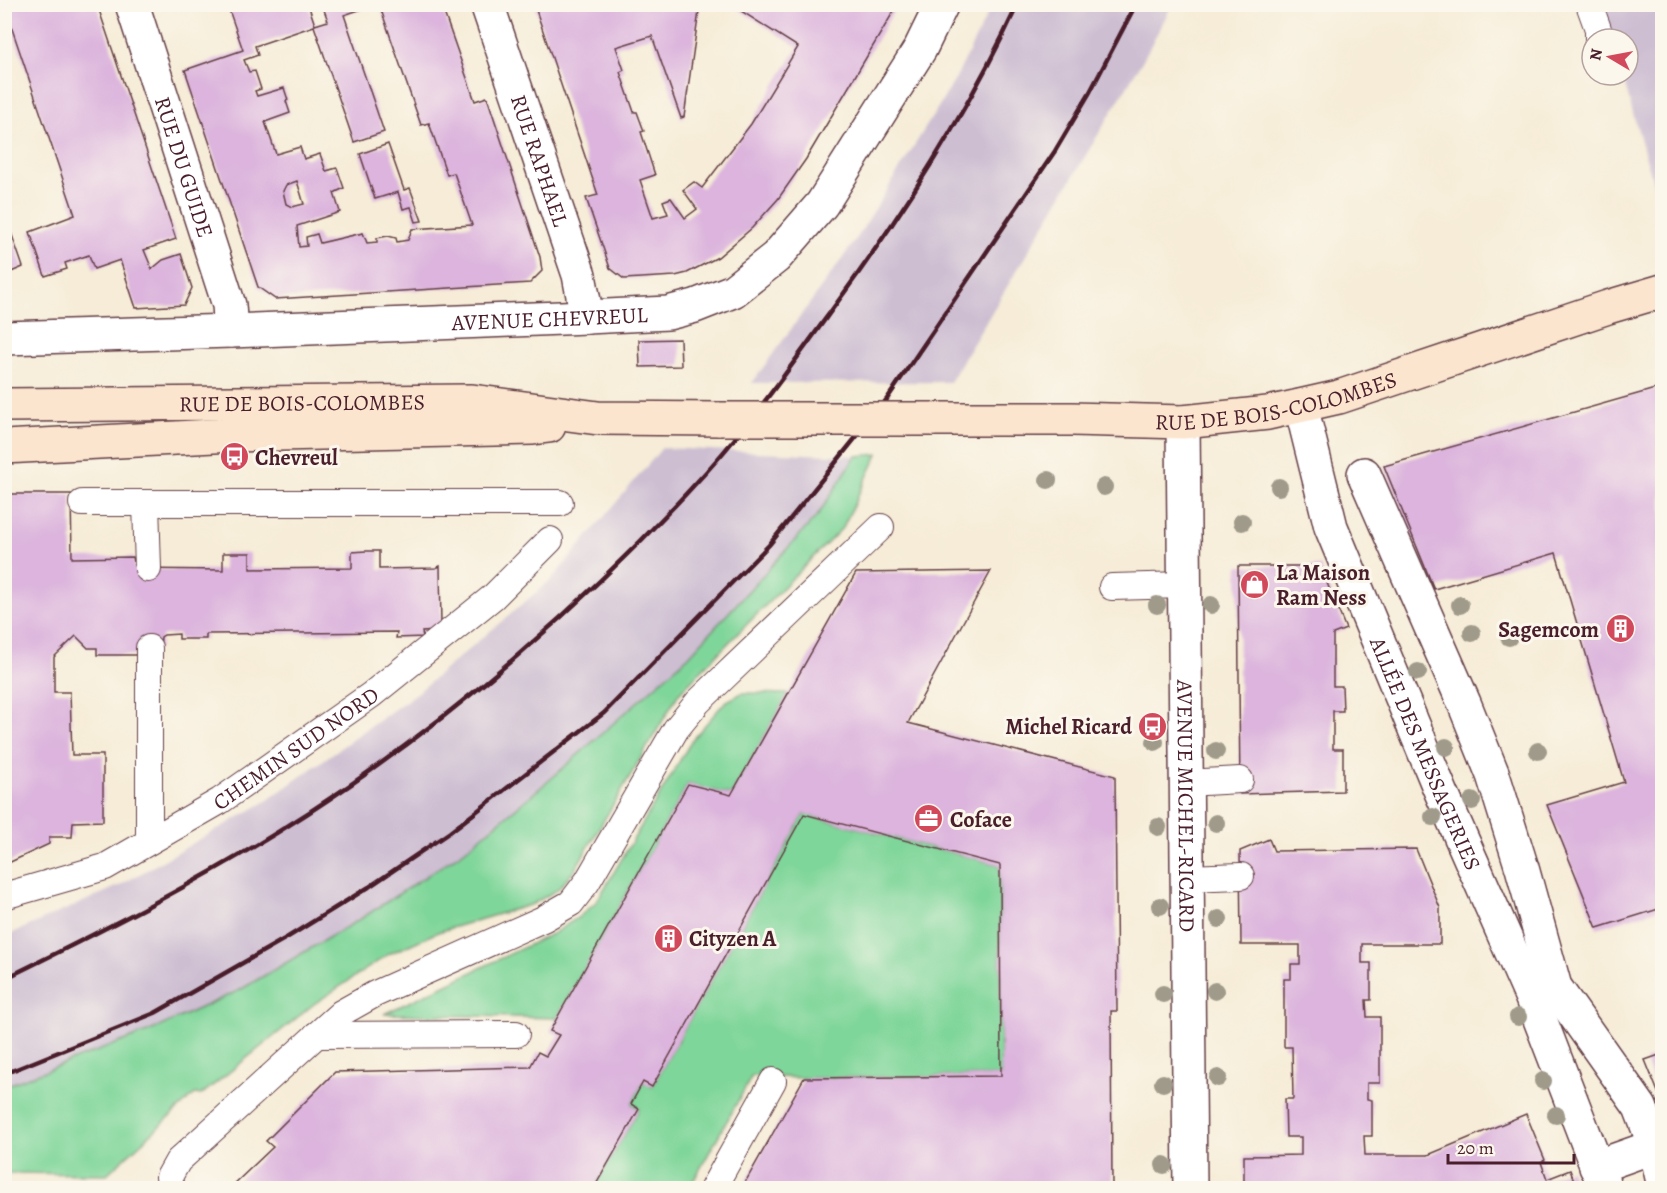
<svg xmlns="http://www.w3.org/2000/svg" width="1667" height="1193" viewBox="0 0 1667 1193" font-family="Alegreya,serif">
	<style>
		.industrial { fill: #cdbed2 }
		.green { fill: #7fd69a; stroke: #647a62; stroke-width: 1.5 }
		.building { fill: #dcb4dd; fill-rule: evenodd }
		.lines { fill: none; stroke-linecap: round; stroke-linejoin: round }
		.service-casing { stroke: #643e45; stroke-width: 28 }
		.pedestrian-casing { stroke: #643e45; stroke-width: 36 }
		.minor-casing { stroke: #643e45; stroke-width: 36 }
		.secondary-casing { stroke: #643e45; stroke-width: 36 }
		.service { stroke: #fff; stroke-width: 26 }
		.pedestrian { stroke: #fff; stroke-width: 33 }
		.minor { stroke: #fff; stroke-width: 33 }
		.secondary { stroke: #fbe5cf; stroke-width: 33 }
		.rail { stroke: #4a1f2b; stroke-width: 4.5 }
		.secondary-bridge-casing { stroke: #643e45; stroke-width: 36; stroke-linecap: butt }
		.secondary-bridge { stroke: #fbe5cf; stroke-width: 33 }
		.tree { fill: #a09a8b }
		.labels { text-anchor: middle; stroke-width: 6; stroke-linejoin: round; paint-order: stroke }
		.street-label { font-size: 22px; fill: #4a1f2b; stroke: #fbf7ec }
		.poi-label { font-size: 22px; font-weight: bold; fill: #4a1f2b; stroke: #fbf7ec; text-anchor: start }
	</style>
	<rect width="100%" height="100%" fill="#fbf7ec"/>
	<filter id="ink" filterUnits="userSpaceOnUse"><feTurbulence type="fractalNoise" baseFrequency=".0167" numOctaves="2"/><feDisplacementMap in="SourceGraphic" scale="12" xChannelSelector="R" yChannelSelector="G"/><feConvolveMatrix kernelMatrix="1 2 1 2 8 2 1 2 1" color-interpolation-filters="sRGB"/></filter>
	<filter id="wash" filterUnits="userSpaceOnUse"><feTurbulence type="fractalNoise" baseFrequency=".008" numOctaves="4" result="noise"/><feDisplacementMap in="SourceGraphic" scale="24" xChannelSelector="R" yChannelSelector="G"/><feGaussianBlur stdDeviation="1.35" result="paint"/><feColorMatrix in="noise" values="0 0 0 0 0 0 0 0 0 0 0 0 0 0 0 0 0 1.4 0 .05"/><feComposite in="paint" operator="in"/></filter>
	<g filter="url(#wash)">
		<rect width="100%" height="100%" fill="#f6ecd7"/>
		<g class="industrial">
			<polygon points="992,5 1172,5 1144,58 950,382 752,383 857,238 955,80"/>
			<polygon points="1601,5 1662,5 1662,214 1622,75 1628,75 1628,39 1611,39"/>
			<polygon points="662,448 856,456 818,515 689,656 552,778 463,852 362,918 240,990 150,1031 5,1086 4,937 119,886 265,802 417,693 552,579"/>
		</g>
		<g class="green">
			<polygon points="878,454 843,527 679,693 574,871 557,890 533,904 438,932 389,954 314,1004 201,1095 195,1094 107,1174 5,1173 5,1086 150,1031 240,990 362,918 463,852 552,778 689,656 818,515 856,456"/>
			<polygon points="742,693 788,694 731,795 688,784 557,1018 384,1014 554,933 579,917 597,901 692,740 725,702"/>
			<polygon points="804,814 1000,865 1001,1076 804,1078 752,1076 690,1187 594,1188 639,1109 631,1104 643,1082 652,1087"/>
		</g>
		<g id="blocks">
			<g class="building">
				<polygon points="24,4 97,4 176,239 144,250 152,269 163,260 181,254 192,288 184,305 136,308 120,260 94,269 89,255 65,263 67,269 45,276 30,232 75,215 6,11"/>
				<path d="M235 4H308L315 25 328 21 322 4H367L368 7 344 15 384 132 354 142 314 26 255 46 258 55 244 60 249 72 255 71 261 89 255 91 257 96 284 88 288 100 286 101 290 113 265 122 276 154 300 147 304 159 320 154 326 171 337 168 344 188 334 193 340 212 297 226 299 247 307 246 306 237 317 234 320 243 363 233 367 243 377 242V238L388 236 396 238 397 242 408 240 412 229 472 225 454 173 447 175 429 123 421 125 379 4H441L475 101 487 97 540 257 542 271 530 283 275 299 258 287 185 70 243 50 228 7ZM297 181 304 204 292 207 286 204 283 191 286 185Z"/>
				<polygon points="534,4 700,4 684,117 681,118 652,36 616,47 624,70 620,72 634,112 637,112 644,131 641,132 655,175 640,180 653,218 668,214 663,201 671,198 685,218 697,209 683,190 694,182 702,188 751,124 798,47 730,4 898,4 806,159 778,199 752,228 718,257 687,273 675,276 624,279 610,268 586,198 598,195"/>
				<polygon points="388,144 404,190 410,188 422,221 416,222 411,207 403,209 398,192 375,199 360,154"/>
				<polygon points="5,215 23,267 4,275 4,215"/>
				<polygon points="680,339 681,366 640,367 639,340"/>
				<polygon points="1662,387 1662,908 1597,928 1547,805 1624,782 1556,553 1434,589 1384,466"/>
				<polygon points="4,494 71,494 72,558 133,557 135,569 223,570 223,553 250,553 250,569 352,568 352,552 366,551 379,551 379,569 436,568 440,566 441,626 437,631 422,632 423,637 396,638 397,632 206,634 206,639 179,639 179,634 164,635 161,637 160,648 137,655 97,655 97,648 88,648 76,636 54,657 54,692 70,692 72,755 103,755 103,821 73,822 72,837 49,837 49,844 4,865"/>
				<polygon points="1238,566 1320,566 1346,629 1333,634 1333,686 1342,686 1343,711 1333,711 1333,749 1343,749 1343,791 1240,794"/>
				<polygon points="991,571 908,723 1115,776 1117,1011 1111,1011 1112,1188 879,1188 879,1186 742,1188 804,1078 1001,1076 1000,865 804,814 652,1087 643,1082 631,1104 639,1109 594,1188 230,1188 273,1147 266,1141 335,1072 530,1067 538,1052 546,1056 559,1035 550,1031 557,1018 688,784 731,795 856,573"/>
				<polygon points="1269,839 1274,851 1416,849 1440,908 1440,944 1362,944 1362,963 1371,963 1371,1000 1366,1000 1367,1017 1380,1017 1380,1083 1367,1083 1367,1099 1372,1100 1372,1136 1364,1136 1365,1155 1428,1155 1526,1114 1545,1160 1541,1162 1547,1179 1570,1170 1577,1188 1244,1188 1244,1156 1301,1155 1301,1137 1286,1137 1285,1099 1293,1099 1292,1047 1284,1047 1284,979 1291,979 1291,964 1300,964 1300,945 1241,945 1240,851"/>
				<polygon points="1662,1054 1662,1102 1645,1060"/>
			</g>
		</g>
	</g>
	<g filter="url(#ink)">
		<use href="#blocks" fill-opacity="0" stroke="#643e45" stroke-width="1.5"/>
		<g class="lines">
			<defs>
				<g id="service">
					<polyline points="1589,4 1598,29 1598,39"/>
					<polyline points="82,503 560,503"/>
					<polyline points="146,503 148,569"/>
					<polyline points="1112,587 1184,585"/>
					<polyline points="149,648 149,841"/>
					<polyline points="1186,783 1240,780"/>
					<polyline points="1187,878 1241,876"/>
					<path id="s1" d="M4 896 105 867 220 801 371 695 493 597 550 540"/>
					<polyline points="316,1035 516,1034"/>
					<polyline points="171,1188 169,1177 178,1161 341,1013 375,994 543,919 571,903 587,882 676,729 698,702 881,527"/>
					<polyline points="713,1188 773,1081"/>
				</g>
				<g id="pedestrian">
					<path id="s2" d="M1301 406 1331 527 1441 792 1531 996 1605 1188"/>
					<polyline points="1364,474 1464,703 1493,775 1522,868 1555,987 1640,1107 1655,1146 1662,1178"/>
					<polyline points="1596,1167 1655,1146"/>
				</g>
				<g id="minor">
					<path id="s3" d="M132 4 229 305 231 331"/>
					<path id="s4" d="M487 4 579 275 587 317"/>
					<path id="s5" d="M4 338 231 331 587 317 668 313 695 306 733 291 776 257 822 204 920 49 942 4"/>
					<path id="s6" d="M1183 422 1190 1188"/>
				</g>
				<g id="secondary">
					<path id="s7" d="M4 405 472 401 598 418 720 419"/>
					<path id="s8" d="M932 419H1072L1183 422 1268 413 1339 397 1608 307 1662 291"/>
					<polyline points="4,447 233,435 533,428 549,426"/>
				</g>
			</defs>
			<use href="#service" class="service-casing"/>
			<use href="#pedestrian" class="pedestrian-casing"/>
			<use href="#minor" class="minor-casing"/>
			<use href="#secondary" class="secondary-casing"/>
			<use href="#service" class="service"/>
			<use href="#pedestrian" class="pedestrian"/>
			<use href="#minor" class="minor"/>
			<use href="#secondary" class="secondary"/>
			<g class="rail">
				<path d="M4 979C108 928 211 876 308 813 451 721 593 597 707 471 755 418 797 358 839 300 907 207 969 110 1018 4"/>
				<polyline points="4,1074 155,1013 288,937 369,887 450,832 604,713 769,545 887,399 1055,151 1090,92 1136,4"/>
			</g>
			<defs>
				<polyline id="secondary-bridge" points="720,419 932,419"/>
			</defs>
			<use href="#secondary-bridge" class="secondary-bridge-casing"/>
			<use href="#secondary-bridge" class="secondary-bridge"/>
		</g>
		<g class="tree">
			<circle cx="1048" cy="480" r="9"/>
			<circle cx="1104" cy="487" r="9"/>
			<circle cx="1279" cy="487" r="9"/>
			<circle cx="1242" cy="522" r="9"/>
			<circle cx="1157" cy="605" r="9"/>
			<circle cx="1211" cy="605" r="9"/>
			<circle cx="1460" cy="605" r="9"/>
			<circle cx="1472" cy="633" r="9"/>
			<circle cx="1509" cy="637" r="9"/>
			<circle cx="1418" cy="672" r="9"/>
			<circle cx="1155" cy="742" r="9"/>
			<circle cx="1446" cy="747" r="9"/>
			<circle cx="1216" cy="751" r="9"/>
			<circle cx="1538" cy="751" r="9"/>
			<circle cx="1472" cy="801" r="9"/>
			<circle cx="1433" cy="817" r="9"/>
			<circle cx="1216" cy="823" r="9"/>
			<circle cx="1158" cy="827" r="9"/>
			<circle cx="1160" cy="906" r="9"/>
			<circle cx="1219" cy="919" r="9"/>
			<circle cx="1215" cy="991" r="9"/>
			<circle cx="1163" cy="994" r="9"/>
			<circle cx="1518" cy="1017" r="9"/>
			<circle cx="1218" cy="1078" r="9"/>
			<circle cx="1543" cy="1081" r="9"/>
			<circle cx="1163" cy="1083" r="9"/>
			<circle cx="1556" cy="1115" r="9"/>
			<circle cx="1164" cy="1165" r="9"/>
		</g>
	</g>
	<defs>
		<symbol id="bus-disc" viewBox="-11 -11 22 22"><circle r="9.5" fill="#d1495b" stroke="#fbf7ec"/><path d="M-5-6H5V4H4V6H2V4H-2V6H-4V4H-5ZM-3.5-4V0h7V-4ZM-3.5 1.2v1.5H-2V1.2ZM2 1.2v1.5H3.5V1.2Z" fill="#fff"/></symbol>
		<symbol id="shop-disc" viewBox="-11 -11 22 22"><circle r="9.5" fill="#d1495b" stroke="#fbf7ec"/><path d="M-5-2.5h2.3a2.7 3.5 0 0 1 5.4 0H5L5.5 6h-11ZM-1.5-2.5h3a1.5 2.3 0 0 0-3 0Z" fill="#fff"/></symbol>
		<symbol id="building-disc" viewBox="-11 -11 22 22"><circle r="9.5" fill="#d1495b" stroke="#fbf7ec"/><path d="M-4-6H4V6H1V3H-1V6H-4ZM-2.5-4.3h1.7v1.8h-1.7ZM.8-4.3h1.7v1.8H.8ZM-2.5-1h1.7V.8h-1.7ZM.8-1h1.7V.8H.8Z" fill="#fff"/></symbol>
		<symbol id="office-disc" viewBox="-11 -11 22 22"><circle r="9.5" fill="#d1495b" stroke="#fbf7ec"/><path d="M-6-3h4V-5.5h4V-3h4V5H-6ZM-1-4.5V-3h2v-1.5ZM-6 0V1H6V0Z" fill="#fff"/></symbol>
	</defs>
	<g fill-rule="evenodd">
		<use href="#bus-disc" x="218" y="440" width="33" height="33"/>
		<use href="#shop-disc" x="1238" y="568" width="33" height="33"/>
		<use href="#building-disc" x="1604" y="612" width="33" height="33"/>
		<use href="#bus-disc" x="1136" y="710" width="33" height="33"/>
		<use href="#office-disc" x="912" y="802" width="33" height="33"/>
		<use href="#building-disc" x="652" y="922" width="33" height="33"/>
	</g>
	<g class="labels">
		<g class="street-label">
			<text dy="8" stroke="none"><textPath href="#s4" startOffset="165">RUE RAPHAEL</textPath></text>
			<text dy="8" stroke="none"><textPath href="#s3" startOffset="171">RUE DU GUIDE</textPath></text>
			<text dy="8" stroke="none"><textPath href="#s5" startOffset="546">AVENUE CHEVREUL</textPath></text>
			<text dy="8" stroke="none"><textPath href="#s8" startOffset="346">RUE DE BOIS-COLOMBES</textPath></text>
			<text dy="8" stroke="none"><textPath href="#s7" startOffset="298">RUE DE BOIS-COLOMBES</textPath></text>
			<text dy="8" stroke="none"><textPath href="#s1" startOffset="330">CHEMIN SUD NORD</textPath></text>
			<text dy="8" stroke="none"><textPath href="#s2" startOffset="370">ALLÉE DES MESSAGERIES</textPath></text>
			<text dy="8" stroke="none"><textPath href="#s6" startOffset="384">AVENUE MICHEL-RICARD</textPath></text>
		</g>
		<g class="poi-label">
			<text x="255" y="465">Chevreul</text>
			<text x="1276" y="580">La Maison<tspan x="1276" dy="25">Ram Ness</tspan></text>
			<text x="1599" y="637" text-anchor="end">Sagemcom</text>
			<text x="1132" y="734" text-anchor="end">Michel Ricard</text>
			<text x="950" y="827">Coface</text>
			<text x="689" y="946">Cityzen A</text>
		</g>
	</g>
	<rect width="1667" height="1193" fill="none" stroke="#fbf7ec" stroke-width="24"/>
	<g transform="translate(1610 57) rotate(280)"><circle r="28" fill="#fbf7ec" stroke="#b4a19f" stroke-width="1.5"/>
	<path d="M0-4.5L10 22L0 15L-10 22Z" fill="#d1495b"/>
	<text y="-9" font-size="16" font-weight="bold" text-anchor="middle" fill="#4a1f2b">N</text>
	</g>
	<path d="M1448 1154v9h126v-9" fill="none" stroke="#4a1f2b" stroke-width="3"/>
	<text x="1457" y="1154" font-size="18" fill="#4a1f2b" stroke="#fbf7ec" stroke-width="4.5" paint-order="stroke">20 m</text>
</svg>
